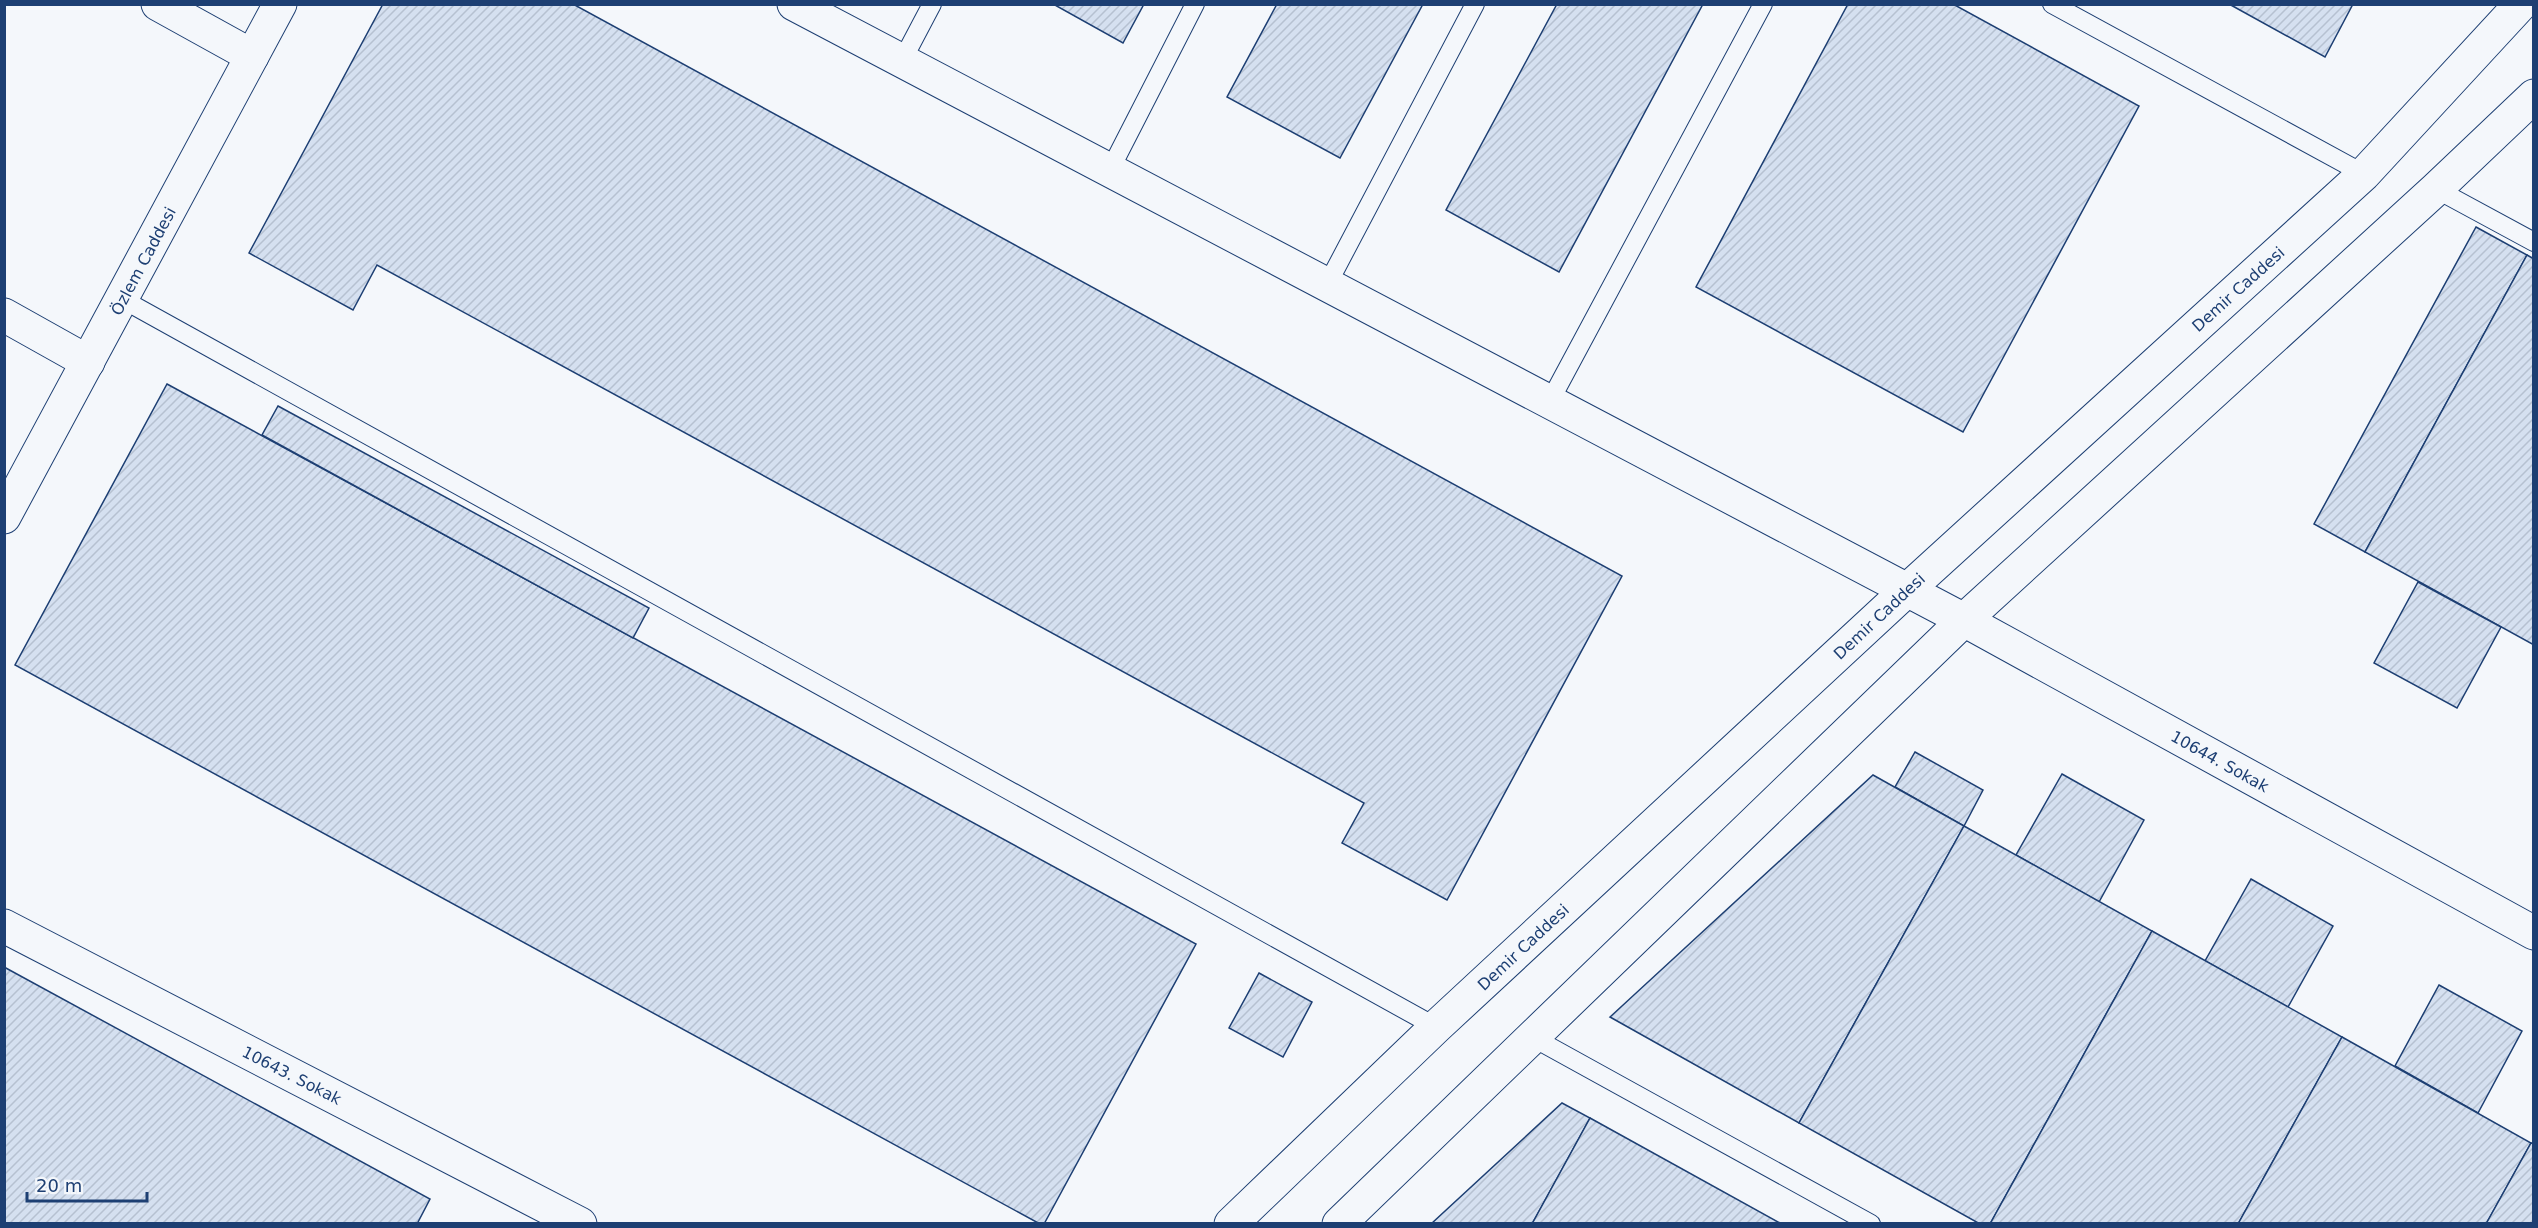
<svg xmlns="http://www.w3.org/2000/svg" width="2538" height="1228" viewBox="0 0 2538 1228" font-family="'DejaVu Sans',sans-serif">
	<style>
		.building { fill: url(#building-hatch); stroke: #1d3f73; stroke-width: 1.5 }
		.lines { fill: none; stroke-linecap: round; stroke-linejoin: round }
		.lane-casing { stroke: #1d3f73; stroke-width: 20 }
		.street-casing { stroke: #1d3f73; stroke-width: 35 }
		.secondary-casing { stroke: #1d3f73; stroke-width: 35 }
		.lane { stroke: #f4f7fb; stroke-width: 18 }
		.street { stroke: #f4f7fb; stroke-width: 33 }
		.secondary { stroke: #f4f7fb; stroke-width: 33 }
		.labels { text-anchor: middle; stroke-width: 4.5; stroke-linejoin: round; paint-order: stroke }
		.street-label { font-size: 16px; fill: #1d3f73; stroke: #f4f7fb }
	</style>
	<defs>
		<pattern id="building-hatch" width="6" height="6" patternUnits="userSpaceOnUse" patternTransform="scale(1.5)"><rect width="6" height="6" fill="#d5e0f0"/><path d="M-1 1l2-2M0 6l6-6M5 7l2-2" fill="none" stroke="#b6c1d1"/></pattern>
	</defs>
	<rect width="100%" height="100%" fill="#f4f7fb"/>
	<g class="building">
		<polygon points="383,4 573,4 1622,576 1447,900 1342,843 1364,803 377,265 353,310 249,253"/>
		<polygon points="1053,4 1144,4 1123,43"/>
		<polygon points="1277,4 1423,4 1340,158 1227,97"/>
		<polygon points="1557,4 1703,4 1559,272 1446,210"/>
		<polygon points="1848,4 1953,4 2139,106 1963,432 1696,287"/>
		<polygon points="2229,4 2353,4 2325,57"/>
		<polygon points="2476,227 2527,255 2365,552 2314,524"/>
		<polygon points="2527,255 2534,259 2534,645 2365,552"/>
		<polygon points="167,384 1196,944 1044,1224 1040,1224 15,665"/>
		<polygon points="278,406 649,608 633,638 262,435"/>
		<polygon points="2418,582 2501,627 2457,708 2374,663"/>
		<polygon points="1915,752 1983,790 1964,826 1895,787"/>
		<polygon points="2062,774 2144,820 2099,902 2016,855"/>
		<polygon points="1873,775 1964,826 1799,1123 1610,1017"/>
		<polygon points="1964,826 2152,931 1990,1224 1980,1224 1799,1123"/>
		<polygon points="2251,879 2333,926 2288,1007 2205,961"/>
		<polygon points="2152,931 2342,1037 2238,1224 1990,1224"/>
		<polygon points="4,967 430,1199 417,1224 4,1224"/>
		<polygon points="1259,973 1312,1002 1283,1057 1229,1028"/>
		<polygon points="2439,985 2522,1031 2478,1113 2395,1066"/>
		<polygon points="2342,1037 2531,1143 2486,1224 2238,1224"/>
		<polygon points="1562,1103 1590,1118 1532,1224 1431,1224"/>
		<polygon points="1590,1118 1780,1223 1779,1224 1532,1224"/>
		<polygon points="2531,1143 2534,1144 2534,1224 2486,1224"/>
	</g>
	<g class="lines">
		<defs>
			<g id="lane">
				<polyline points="2052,4 2364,174"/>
				<polyline points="902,61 932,4"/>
				<polyline points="1110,170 1195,4"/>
				<polyline points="2436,189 2534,242"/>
				<polyline points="1327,285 1475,4"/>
				<polyline points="122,299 1436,1027"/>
				<polyline points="1549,403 1763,4"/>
				<polyline points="1532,1037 1871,1224"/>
			</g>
			<g id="street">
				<polyline points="158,4 252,56"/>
				<polyline points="794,4 1964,620 2534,933"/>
				<polyline points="4,315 88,362"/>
				<polyline points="4,926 580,1224"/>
			</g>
			<g id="secondary">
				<polyline points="4,517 280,4"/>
				<polyline points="1231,1224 1436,1027 1906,591 2364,174 2521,4"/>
				<polyline points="1339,1224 1964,620 2436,189 2534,96"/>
			</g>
		</defs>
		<use href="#lane" class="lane-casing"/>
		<use href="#street" class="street-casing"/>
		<use href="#secondary" class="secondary-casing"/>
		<use href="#lane" class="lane"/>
		<use href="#street" class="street"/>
		<use href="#secondary" class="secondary"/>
	</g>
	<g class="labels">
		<g class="street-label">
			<text transform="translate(143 261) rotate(-62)" y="6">Özlem Caddesi</text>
			<text transform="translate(2238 289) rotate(-42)" y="6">Demir Caddesi</text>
			<text transform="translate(1879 616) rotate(-43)" y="6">Demir Caddesi</text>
			<text transform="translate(2220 761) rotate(29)" y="6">10644. Sokak</text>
			<text transform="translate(1523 947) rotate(-43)" y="6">Demir Caddesi</text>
			<text transform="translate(292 1075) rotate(27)" y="6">10643. Sokak</text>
		</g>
	</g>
	<rect width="2538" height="1228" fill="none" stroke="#1d3f73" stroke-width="12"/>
	<path d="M27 1192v9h120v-9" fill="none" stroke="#1d3f73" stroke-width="3"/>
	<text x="36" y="1192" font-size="18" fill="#1d3f73" stroke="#f4f7fb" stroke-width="4.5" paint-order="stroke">20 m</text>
</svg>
